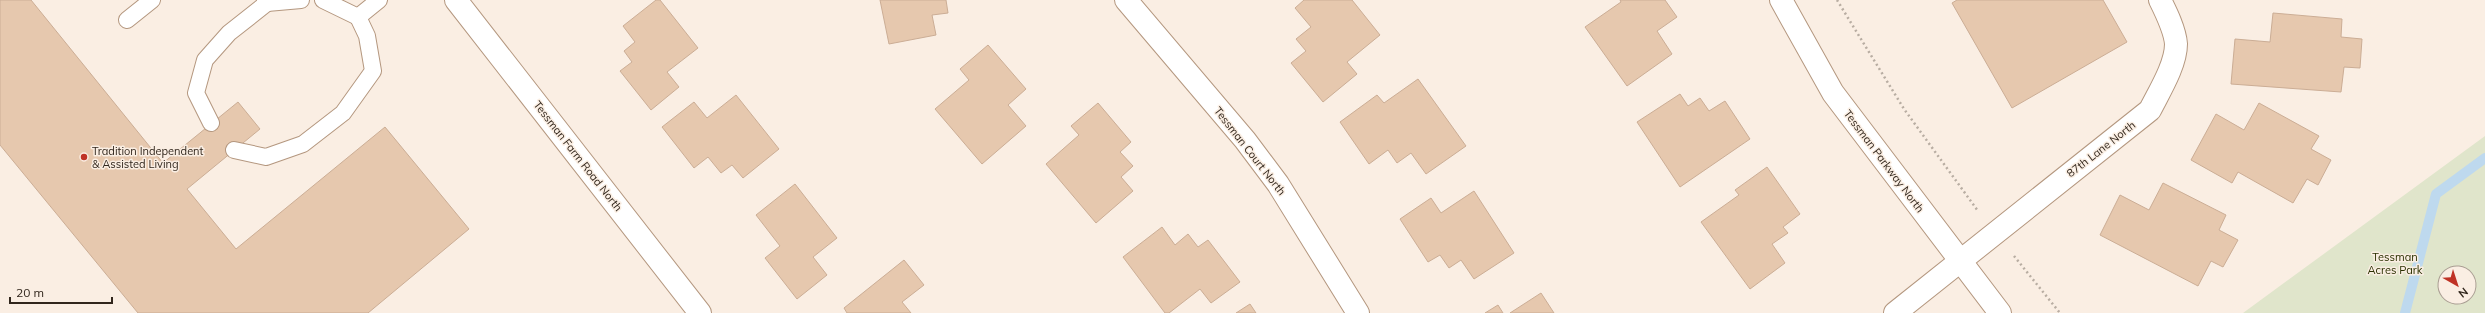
<svg xmlns="http://www.w3.org/2000/svg" width="2485" height="313" viewBox="0 0 2485 313" font-family="Mulish,sans-serif">
	<style>
		.green { fill: #e0e5cb; fill-rule: evenodd }
		.lines { fill: none; stroke-linecap: round; stroke-linejoin: round }
		.stream { stroke: #bed9ee; stroke-width: 10 }
		.building { fill: #e6c8ae; stroke: #cbad95 }
		.service-casing { stroke: #b4977f; stroke-width: 18 }
		.minor-casing { stroke: #b4977f; stroke-width: 24 }
		.tertiary-casing { stroke: #b4977f; stroke-width: 24 }
		.path { stroke: #b8ada2; stroke-width: 2.5; stroke-dasharray: 2 3; stroke-linecap: butt }
		.service { stroke: #fff; stroke-width: 16 }
		.minor { stroke: #fff; stroke-width: 22 }
		.tertiary { stroke: #fff; stroke-width: 22 }
		.poi-dot { fill: #bf3225; stroke: #faeee3; stroke-width: 1.5 }
		.labels { text-anchor: middle; stroke-width: 3; stroke-linejoin: round; paint-order: stroke }
		.street-label { font-size: 11px; fill: #31261c; stroke: #faeee3 }
		.poi-label { font-size: 11px; fill: #31261c; stroke: #faeee3; text-anchor: start }
		.park-label { font-size: 11px; fill: #2a3000; stroke: #faeee3 }
	</style>
	<rect width="100%" height="100%" fill="#faeee3"/>
	<path class="green" d="M2485 136V313H2243ZM2445 273H2469V297H2445Z"/>
	<g class="lines">
		<polyline class="stream" points="2405,313 2436,194 2485,158"/>
	</g>
	<g class="building">
		<polygon points="0,0 31,0 163,163 238,102 260,129 187,189 236,249 385,127 469,229 368,313 138,313 0,145"/>
		<polygon points="656,0 660,0 698,48 667,72 679,87 651,110 620,71 632,62 624,51 635,42 623,26"/>
		<polygon points="880,0 946,0 948,13 932,15 936,35 889,44"/>
		<polygon points="1304,0 1352,0 1380,35 1347,62 1357,74 1323,102 1291,63 1306,51 1296,39 1311,27 1295,8"/>
		<polygon points="1620,0 1665,0 1677,17 1657,31 1672,54 1627,86 1585,27 1621,2"/>
		<polygon points="1957,0 2103,0 2127,42 2012,108 1952,3"/>
		<polygon points="2273,13 2342,19 2341,37 2362,39 2360,68 2344,67 2341,92 2231,84 2235,39 2270,42"/>
		<polygon points="988,45 1026,89 1008,105 1026,126 982,164 935,109 969,80 960,69"/>
		<polygon points="1418,79 1466,146 1426,174 1411,153 1397,163 1388,150 1369,164 1340,122 1377,95 1384,103"/>
		<polygon points="1680,94 1688,106 1700,98 1709,111 1725,101 1750,139 1680,187 1637,122"/>
		<polygon points="736,95 779,149 743,178 732,165 721,173 708,157 694,168 662,127 694,102 707,118"/>
		<polygon points="1098,103 1131,142 1120,152 1133,166 1121,177 1133,191 1096,223 1046,164 1079,135 1071,126"/>
		<polygon points="2259,103 2319,136 2311,149 2331,160 2318,185 2307,179 2293,203 2238,172 2232,183 2191,160 2216,114 2244,130"/>
		<polygon points="1767,167 1800,214 1783,227 1788,233 1772,244 1785,263 1750,289 1701,222 1739,195 1735,190"/>
		<polygon points="2163,183 2226,215 2219,230 2238,240 2223,267 2211,261 2198,286 2100,235 2120,195 2149,210"/>
		<polygon points="795,184 837,238 813,257 827,275 797,299 765,258 780,246 756,215"/>
		<polygon points="1474,191 1514,253 1474,279 1461,260 1449,268 1440,255 1428,262 1400,219 1431,198 1441,213"/>
		<polygon points="1162,227 1175,245 1188,234 1198,247 1208,240 1240,282 1211,303 1200,289 1169,313 1165,313 1123,257"/>
		<polygon points="904,260 924,285 902,302 911,313 847,313 844,308"/>
		<polygon points="1541,293 1554,313 1510,313"/>
		<polygon points="1250,304 1256,313 1236,313"/>
		<polygon points="1498,305 1503,313 1485,313"/>
	</g>
	<g class="lines">
		<defs>
			<g id="service">
				<polyline points="265,0 267,3 301,0"/>
				<polyline points="323,0 358,17 379,0"/>
				<polyline points="127,20 152,0"/>
				<polyline points="211,123 196,93 205,60 229,33 267,3"/>
				<polyline points="234,150 266,157 303,144 343,113 373,71 367,36 358,17"/>
			</g>
			<g id="minor">
				<polyline points="456,0 700,313"/>
				<polyline points="1126,0 1245,140 1278,184 1358,313"/>
				<path d="M1895 313 2150 110C2159 92 2176 65 2176 44 2175 30 2166 12 2160 0"/>
			</g>
			<polyline id="tertiary" points="1781,0 1833,93 2000,313"/>
		</defs>
		<use href="#service" class="service-casing"/>
		<use href="#minor" class="minor-casing"/>
		<use href="#tertiary" class="tertiary-casing"/>
		<g class="path">
			<polyline points="1837,0 1904,109 1978,211"/>
			<polyline points="2014,256 2060,313"/>
		</g>
		<use href="#service" class="service"/>
		<use href="#minor" class="minor"/>
		<use href="#tertiary" class="tertiary"/>
	</g>
	<circle class="poi-dot" cx="84" cy="157" r="4"/>
	<g class="labels">
		<g class="street-label">
			<text transform="translate(2101 149) rotate(-38)" y="4">87th Lane North</text>
			<text transform="translate(1250 151) rotate(52)" y="4">Tessman Court North</text>
			<text transform="translate(578 156) rotate(52)" y="4">Tessman Farm Road North</text>
			<text transform="translate(1884 161) rotate(53)" y="4">Tessman Parkway North</text>
		</g>
		<g class="poi-label">
			<text x="92" y="155">Tradition Independent<tspan x="92" dy="13">&amp; Assisted Living</tspan></text>
		</g>
		<g class="park-label">
			<text x="2395" y="261">Tessman<tspan x="2395" dy="13">Acres Park</tspan></text>
		</g>
	</g>
	<g transform="translate(2457 285) rotate(141)"><circle r="19" fill="#faeee3" stroke="#aa9e93"/>
	<path d="M0-3L7 15L0 10L-7 15Z" fill="#bf3225"/>
	<text y="-6" font-size="11" font-weight="bold" text-anchor="middle" fill="#31261c">N</text>
	</g>
	<path d="M10 297v6h102v-6" fill="none" stroke="#31261c" stroke-width="2"/>
	<text x="16" y="297" font-size="12" fill="#31261c" stroke="#faeee3" stroke-width="3" paint-order="stroke">20 m</text>
</svg>
